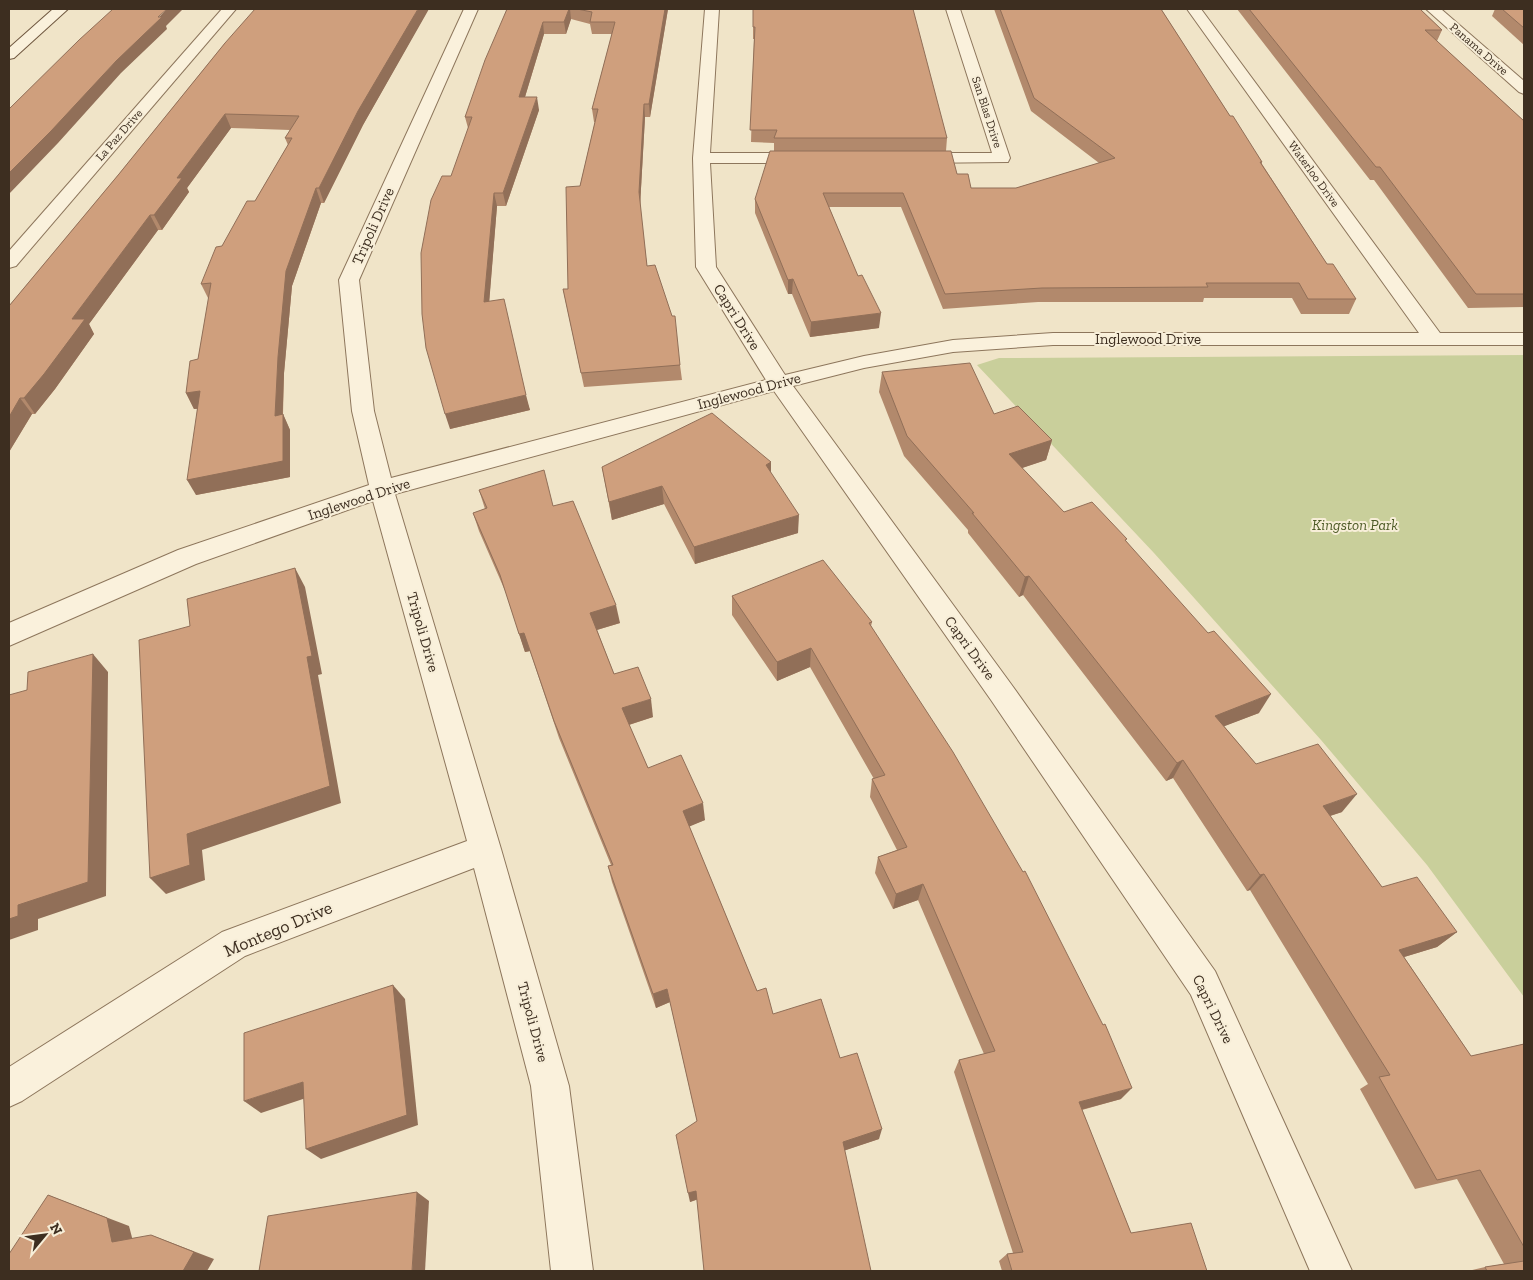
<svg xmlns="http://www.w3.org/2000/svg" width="1533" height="1280" viewBox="0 0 1533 1280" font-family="'Zilla Slab',serif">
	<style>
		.green { fill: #c9cf9b }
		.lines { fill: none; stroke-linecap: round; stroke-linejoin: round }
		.minor-casing { stroke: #8d765c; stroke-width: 2 }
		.secondary-casing { stroke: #6f573f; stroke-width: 2 }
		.minor { fill: #faf1dc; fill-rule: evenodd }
		.secondary { fill: #faf1dc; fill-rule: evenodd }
		.wall { fill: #b2896c }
		.shaded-wall { fill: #916f58 }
		.building { fill: #cf9f7d; stroke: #916f58 }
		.labels { text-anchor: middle; stroke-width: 4; stroke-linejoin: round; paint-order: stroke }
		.far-street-label { font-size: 12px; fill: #3d2e20; stroke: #f7eed8 }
		.street-label { font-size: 15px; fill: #3d2e20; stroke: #f7eed8 }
		.park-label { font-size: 15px; font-style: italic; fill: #4d5a26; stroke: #f7eed8 }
		.near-street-label { font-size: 18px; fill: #3d2e20; stroke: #f7eed8 }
	</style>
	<rect width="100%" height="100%" fill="#f0e4c8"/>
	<polygon class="green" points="1524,355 1524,997 1427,865 1321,740 1154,553 977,365 999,358"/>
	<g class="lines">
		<defs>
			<g id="minor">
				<polygon points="222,9 236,9 16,266 9,268 9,251"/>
				<polygon points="464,9 478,9 359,280 374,411 391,478 766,380 696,267 693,158 705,9 719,9 710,153 805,153 811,154 813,158 811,162 805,163 710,163 716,267 785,375 864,356 953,340 1053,333 1419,333 1187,9 1201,9 1440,333 1524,333 1524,345 1053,345 953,352 864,368 793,386 1011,684 1215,971 1352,1271 1310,1271 1191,995 991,700 774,391 395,494 501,849 569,1086 593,1271 551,1271 531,1086 474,868 245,956 22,1101 9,1107 9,1067 222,932 467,841 373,501 196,564 9,646 9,623 178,550 369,485 352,411 339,280"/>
				<polygon points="946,9 960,9 1010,158 1008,162 916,163 910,162 908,158 910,154 916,153 992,153"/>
				<polygon points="1426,9 1441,9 1524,81 1524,94 1519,92"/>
			</g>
			<polygon id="secondary" points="53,9 68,9 14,58 9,59 9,48"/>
		</defs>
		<use href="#minor" class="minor-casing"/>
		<use href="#secondary" class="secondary-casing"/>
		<use href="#minor" class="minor"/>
		<use href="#secondary" class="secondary"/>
	</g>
	<g class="wall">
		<polygon points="507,9 668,9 650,117 645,117 640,206 647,266 680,365 682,380 584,387 563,289 568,289 580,186 595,122 594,122 592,109 612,34 592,34 590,24 571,19 566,34 544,34 525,97 539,110 506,206 497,206 489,302 530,410 450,429 468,128 465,117"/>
		<polygon points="753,9 947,138 946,151 774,151 774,143 751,142 754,39 753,39"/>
		<polygon points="994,9 1161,9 1230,116 1262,162 1262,164 1327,264 1356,299 1349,314 1301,314 1292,298 1204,298 1203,302 1038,302 943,309 901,207 829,207 879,328 810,337 792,294 788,294 755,213 755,199 957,174 971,188 1016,188 1099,163 1031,111"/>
		<polygon points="1237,9 1420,9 1442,30 1437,41 1524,121 1524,307 1468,308 1374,180 1370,180"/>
		<polygon points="1495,9 1524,9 1524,45 1492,16"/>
		<polygon points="426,13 363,125 324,203 321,203 292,286 284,373 283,414 290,430 290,477 196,495 197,409 194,409 186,393 198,359 209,300 201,284 222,246 255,201 288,145 285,138 290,130 231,128 187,188 189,192 162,230 158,230 89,324 94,334 55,389 35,414 32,414 9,452 9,306 119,174 225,43"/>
		<polygon points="882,372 994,414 1052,440 1046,460 1022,468 1064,512 1126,541 1259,713 1224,726 1256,764 1342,812 1330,816 1382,887 1457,932 1437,947 1404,957 1471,1056 1524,1044 1524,1271 1468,1271 1485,1267 1504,1264 1457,1179 1415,1189 1360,1089 1368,1084 1250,890 1247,891 1173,778 1166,781 1023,595 1019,597 968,533 968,530 904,456 879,392"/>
		<polygon points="771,462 771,473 798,533 695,564 664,504 612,520 602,467"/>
		<polygon points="479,490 553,506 620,623 597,630 614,674 653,717 629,725 648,768 705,820 689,826 757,991 773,1014 840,1058 879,1139 690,1202 697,1121 670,1002 656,1008 612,882 608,866 611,865 559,738 530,651 525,652 506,593 479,531 473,513 485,509"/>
		<polygon points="732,596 872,622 871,626 1121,1099 1082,1110 1131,1233 1207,1271 1002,1271 999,1261 1007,1254 1013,1253 954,1072 959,1060 984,1054 918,900 893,909 875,873 878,857 897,850 870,797 872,779 874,779 810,667 777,681 732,615"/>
	</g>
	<g class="shaded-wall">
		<polygon points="167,9 183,9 166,26 167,29 121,73 58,143 9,194 9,173 116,61"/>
		<polygon points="418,9 429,9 363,125 324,203 319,188 358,111"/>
		<polygon points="569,9 570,9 571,19 566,34 564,22"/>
		<polygon points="665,9 668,9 650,117 649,104"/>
		<polygon points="543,22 544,34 521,110 519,97"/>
		<polygon points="537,97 539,110 506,206 503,193"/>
		<polygon points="644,104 645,117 640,206 639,192"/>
		<polygon points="225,114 231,128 187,188 189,192 162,230 154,215 177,178"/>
		<polygon points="316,188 321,203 292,286 284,373 282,432 275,416 278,357 286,271"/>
		<polygon points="494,193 497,206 488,317 484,302"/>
		<polygon points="150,215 158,230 89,324 94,334 55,389 35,414 24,398 72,319"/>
		<polygon points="793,279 792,294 788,294 788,280"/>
		<polygon points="881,313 879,328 810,337 811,322"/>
		<polygon points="200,391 208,407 194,409 186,393"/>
		<polygon points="526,395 530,410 450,429 445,414"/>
		<polygon points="20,398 32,414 9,452 9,417"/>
		<polygon points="283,414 290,430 290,477 196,495 187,480"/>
		<polygon points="1052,440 1046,460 1004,474 1009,454"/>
		<polygon points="771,462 771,480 766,465"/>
		<polygon points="662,486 664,504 612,520 609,502"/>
		<polygon points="799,515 798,533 695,564 694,547"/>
		<polygon points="295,568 305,587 322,674 318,675 341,803 202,850 205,880 166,894 150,878 187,834 307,657"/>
		<polygon points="1029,576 1023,595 1019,597 1025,577"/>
		<polygon points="616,605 620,623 593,631 590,613"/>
		<polygon points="524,633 530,651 525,652 519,634"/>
		<polygon points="811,648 810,667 777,681 777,662"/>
		<polygon points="93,654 108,672 106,896 38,919 38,930 9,940 9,919 18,905"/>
		<polygon points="1271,694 1259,713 1204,734 1215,716"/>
		<polygon points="651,699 653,717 625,726 622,708"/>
		<polygon points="1183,760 1173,778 1166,781 1177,763"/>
		<polygon points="1357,794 1342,812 1308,823 1323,806"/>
		<polygon points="703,803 705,820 686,828 683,811"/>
		<polygon points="1264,874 1250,890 1247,891 1260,875"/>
		<polygon points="923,884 918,900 893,909 896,894"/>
		<polygon points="1457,932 1437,947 1381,964 1399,950"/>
		<polygon points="393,985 405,999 418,1125 321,1159 306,1149"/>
		<polygon points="667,989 670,1002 656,1008 653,994"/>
		<polygon points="303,1082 318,1094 261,1113 244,1101"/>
		<polygon points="1132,1088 1121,1099 1069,1113 1079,1102"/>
		<polygon points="882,1129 879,1139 840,1152 843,1142"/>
		<polygon points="696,1191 698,1199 690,1202 688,1193"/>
		<polygon points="417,1192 429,1201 425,1271 412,1271"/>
		<polygon points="48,1195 129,1226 135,1249 112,1242"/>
		<polygon points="151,1235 214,1259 207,1271 183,1271"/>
	</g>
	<g class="building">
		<polygon points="113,9 167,9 158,17 162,17 116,61 51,131 9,173 9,109 79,40"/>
		<polygon points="255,9 418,9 358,111 319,188 316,188 286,271 278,357 275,416 283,414 283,461 187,480 200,391 186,393 190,361 198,359 211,283 201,284 216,247 222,246 247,201 255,201 292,138 285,138 299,116 225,114 177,178 182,178 154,215 150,215 72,319 85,319 44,374 24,398 20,398 9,417 9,306 119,174 225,43"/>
		<polygon points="507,9 569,9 564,22 543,22 519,97 537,97 503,193 494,193 484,302 504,299 526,395 445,414 426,348 422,314 421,253 431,200 442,176 451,176 472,117 465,117 485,60"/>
		<polygon points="577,9 665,9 649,104 644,104 639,192 647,266 655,265 672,316 675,316 680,365 581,373 563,289 568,289 566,187 580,186 598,109 592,109 615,22 590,22 592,12"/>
		<polygon points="753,9 913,9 947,138 774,138 777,130 750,130 755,27 753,27"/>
		<polygon points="1000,9 1161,9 1230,116 1233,116 1262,162 1260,162 1327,264 1333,264 1356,299 1308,299 1299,283 1206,283 1208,287 1042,288 945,294 903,193 823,193 858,276 862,275 881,313 811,322 793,279 788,280 755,199 770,151 951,151 957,174 968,174 971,188 1016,188 1115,158 1034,98"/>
		<polygon points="1249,9 1420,9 1442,30 1425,30 1524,121 1524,294 1476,294 1380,167 1376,167"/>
		<polygon points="1502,9 1524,9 1524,28"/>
		<polygon points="970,363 994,414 1018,406 1052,440 1009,454 1064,512 1092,502 1127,539 1125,540 1208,633 1214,631 1271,694 1215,716 1256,764 1318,744 1357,794 1323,806 1382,887 1417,877 1457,932 1399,950 1471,1056 1524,1044 1524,1247 1480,1170 1437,1180 1379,1077 1390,1075 1264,874 1260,875 1183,760 1177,763 1029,576 1025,577 972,513 974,513 907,436 882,372"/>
		<polygon points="712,413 771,462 766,465 799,515 694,547 662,486 609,502 602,467"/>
		<polygon points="544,470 553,506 573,501 616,605 590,613 614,674 638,667 651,699 622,708 648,768 681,755 703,803 683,811 757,991 766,988 773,1014 821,999 840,1058 857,1053 882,1129 843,1142 871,1271 704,1271 696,1191 688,1193 676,1135 697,1121 667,989 653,994 608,866 613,865 554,721 524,633 519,634 500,575 473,513 487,508 479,490"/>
		<polygon points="823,560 872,622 869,623 953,752 1023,872 1025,871 1103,1025 1105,1024 1132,1088 1079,1102 1131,1233 1191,1223 1207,1271 1012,1271 1007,1254 1023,1252 959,1060 995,1051 923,884 896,894 878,857 907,847 872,779 885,775 811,648 777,662 732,596"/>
		<polygon points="295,568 312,656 307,657 330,786 187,834 190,865 150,878 139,640 190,626 187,599"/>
		<polygon points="93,654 88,882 18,905 18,916 9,919 9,695 27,690 28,672"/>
		<polygon points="393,985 407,1115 306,1149 303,1082 244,1101 244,1033"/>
		<polygon points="417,1192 412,1271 259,1271 268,1216"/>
		<polygon points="48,1195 107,1218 112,1242 151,1235 194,1252 183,1271 9,1271 9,1254"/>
		<polygon points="1524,1261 1524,1271 1487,1271 1485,1267"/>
	</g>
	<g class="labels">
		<g class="far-street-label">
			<text transform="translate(1479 49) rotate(41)" y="4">Panama Drive</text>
			<text transform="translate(987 112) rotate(72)" y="4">San Blas Drive</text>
			<text transform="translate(119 135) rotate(-49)" y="4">La Paz Drive</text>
			<text transform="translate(1314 174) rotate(54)" y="4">Waterloo Drive</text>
		</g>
		<g class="street-label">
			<text transform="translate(373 226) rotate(-66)" y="5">Tripoli Drive</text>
			<text transform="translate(737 317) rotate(58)" y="5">Capri Drive</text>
			<text x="1148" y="344">Inglewood Drive</text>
			<text transform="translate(749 391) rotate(-15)" y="5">Inglewood Drive</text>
			<text transform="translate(359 499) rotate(-18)" y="5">Inglewood Drive</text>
			<text transform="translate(423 632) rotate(74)" y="5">Tripoli Drive</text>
			<text transform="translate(970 648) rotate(54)" y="5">Capri Drive</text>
			<text transform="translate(1213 1009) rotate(64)" y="5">Capri Drive</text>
			<text transform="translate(533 1022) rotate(75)" y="5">Tripoli Drive</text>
		</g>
		<g class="park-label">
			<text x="1355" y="530">Kingston Park</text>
		</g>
		<g class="near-street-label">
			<text transform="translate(278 929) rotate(-23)" y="6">Montego Drive</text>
		</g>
	</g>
	<rect width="1533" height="1280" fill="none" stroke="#3d2e20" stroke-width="20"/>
	<g transform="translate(45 1235) rotate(61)" stroke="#f7eed8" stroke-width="4" paint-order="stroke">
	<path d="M0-4L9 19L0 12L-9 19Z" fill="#3d2e20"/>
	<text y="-8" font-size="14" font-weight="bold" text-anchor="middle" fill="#3d2e20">N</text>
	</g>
</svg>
